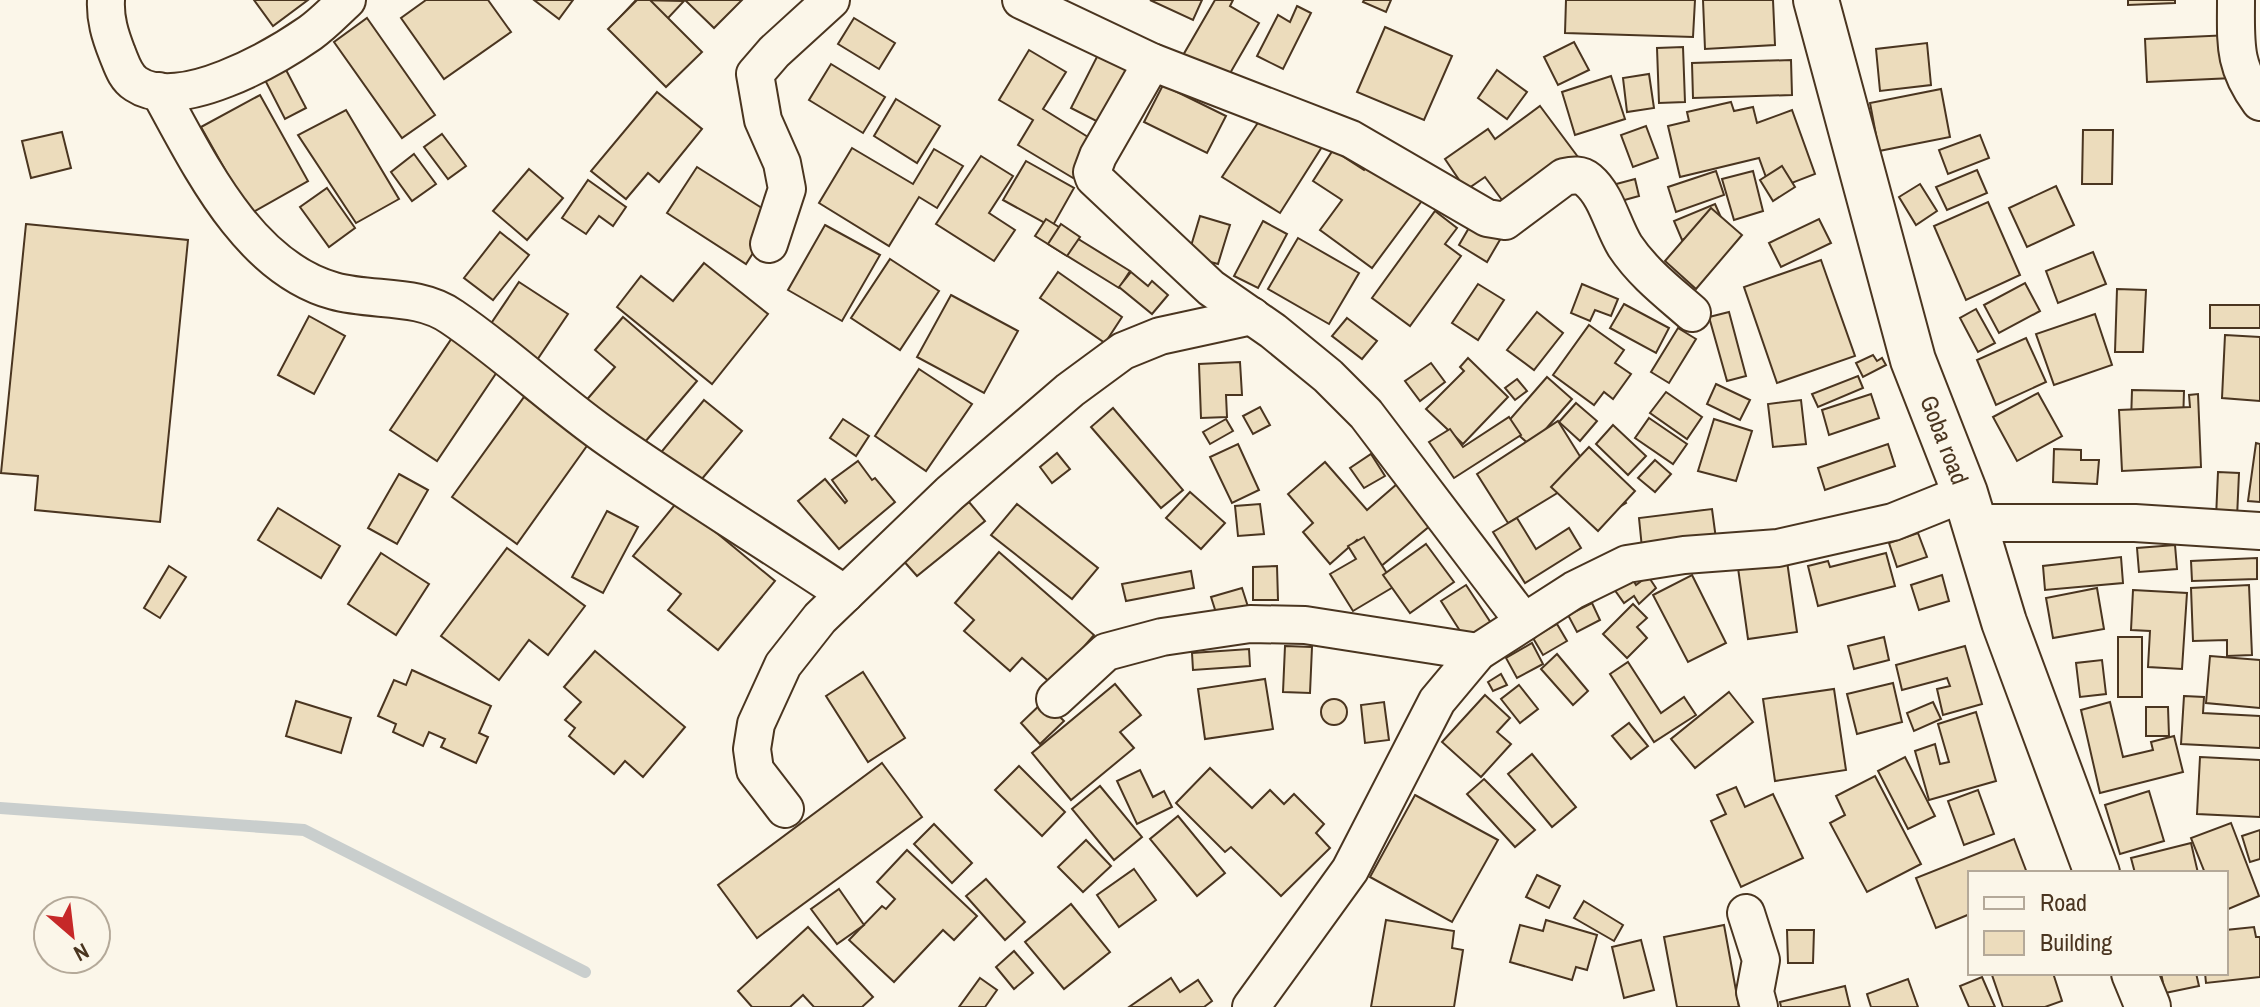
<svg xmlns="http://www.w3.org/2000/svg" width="2260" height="1007" viewBox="0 0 2260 1007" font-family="'Archivo Narrow',sans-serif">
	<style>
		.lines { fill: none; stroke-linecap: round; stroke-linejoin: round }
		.stream { stroke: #c9cecd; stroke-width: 12 }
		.building { fill: #ecdcbc; stroke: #4a3520; stroke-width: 2 }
		.street-casing { stroke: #4a3520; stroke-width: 40 }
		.secondary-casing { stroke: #4a3520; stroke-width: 48 }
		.street { stroke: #fbf6e9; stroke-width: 36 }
		.secondary { stroke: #fbf6e9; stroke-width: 44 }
		.labels { text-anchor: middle; stroke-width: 6; stroke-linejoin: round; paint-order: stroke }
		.street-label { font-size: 24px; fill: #4a3520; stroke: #fbf6e9 }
	</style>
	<rect width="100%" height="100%" fill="#fbf6e9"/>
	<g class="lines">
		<polyline class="stream" points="0,808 304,830 585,972"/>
	</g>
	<g class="building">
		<polygon points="254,0 308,0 273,26"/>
		<polygon points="426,0 488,0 511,32 444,79 401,18"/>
		<polygon points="534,0 573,0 559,19"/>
		<polygon points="636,0 684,1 639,49 613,25"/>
		<polygon points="637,0 650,0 702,52 666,87 608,29"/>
		<polygon points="685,0 742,0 714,28"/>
		<polygon points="1150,0 1202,0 1193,20"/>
		<polygon points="1215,0 1233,0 1230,6 1259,23 1225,82 1182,57"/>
		<polygon points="1364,0 1391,0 1386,12 1363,2"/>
		<polygon points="1566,0 1695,0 1693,37 1565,33"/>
		<polygon points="1703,0 1773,0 1775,45 1705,49"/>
		<polygon points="2128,0 2175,0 2175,3 2128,5"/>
		<polygon points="1297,6 1311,13 1283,69 1257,56 1278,15 1290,22"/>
		<polygon points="367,18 435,115 402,138 334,42"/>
		<polygon points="854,18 895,43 879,69 838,44"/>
		<polygon points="1385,27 1452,56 1424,120 1357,92"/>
		<polygon points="2230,35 2233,78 2147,82 2145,39"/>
		<polygon points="1105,41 1144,61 1108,127 1071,108"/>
		<polygon points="1574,42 1589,70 1558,85 1544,57"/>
		<polygon points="1927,43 1931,85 1880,91 1876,49"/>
		<polygon points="1683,47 1685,102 1659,103 1657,48"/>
		<polygon points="1029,50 1066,72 1043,109 1096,142 1073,178 1018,145 1033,120 999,100"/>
		<polygon points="1791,60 1792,95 1693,98 1692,63"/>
		<polygon points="831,64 885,97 863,133 809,100"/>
		<polygon points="285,68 306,108 285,119 264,78"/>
		<polygon points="1497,70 1527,92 1507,119 1478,98"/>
		<polygon points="1649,74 1654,108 1627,112 1623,78"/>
		<polygon points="1611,76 1625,119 1575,135 1562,92"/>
		<polygon points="1163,85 1226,116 1207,153 1144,122"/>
		<polygon points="1941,89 1950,137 1879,151 1870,103"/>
		<polygon points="657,92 702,129 659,182 648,173 626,199 591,171"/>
		<polygon points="260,95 308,181 250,214 201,127"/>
		<polygon points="896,99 940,126 917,163 874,136"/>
		<polygon points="1731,102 1734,111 1753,107 1757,123 1792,110 1815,174 1771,191 1759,158 1680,177 1668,126 1689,121 1687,112"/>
		<polygon points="1271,103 1327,139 1280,213 1222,177"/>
		<polygon points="1540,106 1578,157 1508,208 1485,177 1466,190 1445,159 1488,129 1495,139"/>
		<polygon points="346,110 399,199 356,223 298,135"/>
		<polygon points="1646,126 1658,158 1633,167 1621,135"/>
		<polygon points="2083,130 2113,130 2112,184 2082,184"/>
		<polygon points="62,132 71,168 31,178 22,141"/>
		<polygon points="442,134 466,166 448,179 424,147"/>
		<polygon points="1980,135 1989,158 1948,174 1939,150"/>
		<polygon points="852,148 913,184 934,149 963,166 937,208 919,197 889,246 819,203"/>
		<polygon points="1333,150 1364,170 1372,160 1424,198 1372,268 1320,230 1342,200 1313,181"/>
		<polygon points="414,154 436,184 412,201 391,172"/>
		<polygon points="981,156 1013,176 989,213 1015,230 994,261 936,224"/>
		<polygon points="1026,161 1074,188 1052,227 1003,200"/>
		<polygon points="1782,166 1795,187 1773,201 1760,180"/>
		<polygon points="697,167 776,217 746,264 667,213"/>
		<polygon points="529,169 563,198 527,240 493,211"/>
		<polygon points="1977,170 1987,193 1947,210 1936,187"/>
		<polygon points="1716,171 1724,195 1676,212 1668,187"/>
		<polygon points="1753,171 1763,211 1734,220 1722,179"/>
		<polygon points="1635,179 1639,196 1610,204 1605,187"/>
		<polygon points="588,180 626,207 613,226 599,216 586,234 562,218"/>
		<polygon points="1920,184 1937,211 1916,225 1899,197"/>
		<polygon points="2056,186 2074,225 2027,247 2009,208"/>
		<polygon points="327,188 355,228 329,247 300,207"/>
		<polygon points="1988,202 2020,275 1966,300 1934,226"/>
		<polygon points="1715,204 1723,222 1682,240 1674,221"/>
		<polygon points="1711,208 1742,235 1696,289 1665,261"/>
		<polygon points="1435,211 1457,228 1445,244 1461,256 1410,326 1372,298"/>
		<polygon points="1200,216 1230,225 1218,264 1188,256"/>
		<polygon points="1046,219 1130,271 1119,288 1035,236"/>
		<polygon points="1819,219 1831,243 1781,267 1769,243"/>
		<polygon points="1263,221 1287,234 1258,288 1234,276"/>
		<polygon points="1473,221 1501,238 1487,262 1459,245"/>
		<polygon points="26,224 188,240 160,522 35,510 38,476 1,473"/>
		<polygon points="1061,224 1080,237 1067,256 1048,244"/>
		<polygon points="825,225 880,255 842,321 788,290"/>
		<polygon points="500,232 529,255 493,300 464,278"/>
		<polygon points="1298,238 1359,273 1329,324 1268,289"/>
		<polygon points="2093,252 2106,284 2058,303 2046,271"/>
		<polygon points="890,259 939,291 900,350 851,318"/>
		<polygon points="1821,260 1855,356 1777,383 1744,287"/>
		<polygon points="704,263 768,314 712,384 617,307 641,276 673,301"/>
		<polygon points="1058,272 1122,317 1105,343 1040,298"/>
		<polygon points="1131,272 1148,286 1152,281 1168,295 1152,314 1119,287"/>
		<polygon points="519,282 568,314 537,360 488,328"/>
		<polygon points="2025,283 2040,311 1999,333 1984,305"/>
		<polygon points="1478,284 1504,300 1478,340 1452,323"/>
		<polygon points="1582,284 1618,299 1611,316 1595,310 1590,321 1571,313"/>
		<polygon points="2117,289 2146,290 2143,352 2115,352"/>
		<polygon points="951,295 1018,331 984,393 917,357"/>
		<polygon points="1624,304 1669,328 1656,353 1610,328"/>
		<rect x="2210" y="305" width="50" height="23"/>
		<polygon points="1976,309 1995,343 1978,352 1960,318"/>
		<polygon points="1537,312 1563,333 1534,370 1507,350"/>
		<polygon points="1729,312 1746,376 1727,381 1709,317"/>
		<polygon points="2095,314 2112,365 2054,385 2036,334"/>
		<polygon points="309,316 345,336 314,394 278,375"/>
		<polygon points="623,317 697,381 639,449 584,403 615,367 595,350"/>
		<polygon points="1347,318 1377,341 1362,359 1332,336"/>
		<polygon points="1589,325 1624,350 1615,363 1631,374 1613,399 1604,392 1594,405 1553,375"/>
		<polygon points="1678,328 1696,339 1669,383 1651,372"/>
		<polygon points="454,335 501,366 437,461 390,430"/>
		<polygon points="2225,335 2260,337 2260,401 2222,398"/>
		<polygon points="2026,338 2046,382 1996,405 1977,360"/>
		<polygon points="1873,355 1877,361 1882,358 1886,365 1863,377 1856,363"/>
		<polygon points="1468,358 1508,397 1463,444 1426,409 1464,371 1460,367"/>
		<polygon points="1240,362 1242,395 1226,395 1227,417 1201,418 1199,364"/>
		<polygon points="1431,363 1445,382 1420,401 1405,381"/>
		<polygon points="919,369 972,404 926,471 875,436"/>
		<polygon points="1858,376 1863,388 1818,407 1812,394"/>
		<polygon points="1547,377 1572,399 1531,446 1506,424"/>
		<polygon points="1517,379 1527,391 1515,400 1505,388"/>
		<polygon points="1716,384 1750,400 1740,420 1707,404"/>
		<polygon points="2132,390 2184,391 2182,457 2130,455"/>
		<polygon points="1666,392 1702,417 1687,439 1650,413"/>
		<polygon points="2038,393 2062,436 2017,461 1993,417"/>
		<polygon points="1871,394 1879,418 1829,435 1822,410"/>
		<polygon points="2198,394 2201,467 2122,471 2119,410 2190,407 2189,395"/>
		<polygon points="524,397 589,443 517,544 452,497"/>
		<polygon points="704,400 742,431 696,486 658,456"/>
		<polygon points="1801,400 1806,444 1773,447 1768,404"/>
		<polygon points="1576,403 1597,421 1580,441 1559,422"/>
		<polygon points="1260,407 1270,425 1253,434 1243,416"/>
		<polygon points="1113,408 1183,490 1161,508 1091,427"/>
		<polygon points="1509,417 1521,435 1454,478 1429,442 1450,429 1463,447"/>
		<polygon points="1649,418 1687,444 1673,464 1635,438"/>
		<polygon points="843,419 869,436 856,456 830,438"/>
		<polygon points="1226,419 1233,431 1210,444 1203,432"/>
		<polygon points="1714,419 1752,431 1736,481 1698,471"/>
		<polygon points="1558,421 1596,482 1608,475 1626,503 1600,519 1587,499 1576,506 1564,489 1508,523 1477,474"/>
		<polygon points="1613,425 1646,456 1628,475 1596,444"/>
		<polygon points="2256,443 2260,444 2260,502 2248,501"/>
		<polygon points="1238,444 1259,490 1232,503 1210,457"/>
		<polygon points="1888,444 1895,466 1825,490 1818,468"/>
		<polygon points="1589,447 1635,491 1598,531 1551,487"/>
		<polygon points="2054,449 2081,450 2081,460 2099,460 2097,484 2053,482"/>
		<polygon points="1057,453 1070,469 1052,483 1040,467"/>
		<polygon points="1371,454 1385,476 1364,488 1350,468"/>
		<polygon points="1655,460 1671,474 1655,492 1638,478"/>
		<polygon points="858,461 872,480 875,478 895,502 839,549 798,501 825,479 845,503 847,501 832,480"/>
		<polygon points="1325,462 1367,510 1397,484 1431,525 1380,567 1357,540 1330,564 1303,532 1313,523 1288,494"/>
		<polygon points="2218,472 2239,473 2237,518 2216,518"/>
		<polygon points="399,474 428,490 397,544 368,528"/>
		<polygon points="1190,492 1225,523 1201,549 1166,518"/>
		<polygon points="678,501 775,581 718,650 668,610 681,594 633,556"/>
		<polygon points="969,502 985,521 917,576 901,558"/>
		<polygon points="1017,504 1098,568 1072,599 991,535"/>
		<polygon points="1260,504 1264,534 1238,536 1235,506"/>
		<polygon points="278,508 340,546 321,578 258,540"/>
		<polygon points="1712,509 1716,539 1642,548 1639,518"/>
		<polygon points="607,511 638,527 603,593 572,577"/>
		<polygon points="1517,518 1536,549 1569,528 1581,548 1525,583 1493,532"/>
		<polygon points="1918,533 1927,557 1897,567 1889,543"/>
		<polygon points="1364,537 1395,586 1353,611 1330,574 1356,559 1348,546"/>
		<polygon points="1426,544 1454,582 1410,613 1383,575"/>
		<polygon points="2175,545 2177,569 2139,572 2137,548"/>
		<polygon points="507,548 585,606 548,655 529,640 499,680 441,636"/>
		<polygon points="999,552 1094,635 1052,684 1022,658 1010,671 964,631 974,620 955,603"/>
		<polygon points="381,553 429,584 396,635 348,604"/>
		<polygon points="1886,553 1895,586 1818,606 1808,566 1828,561 1830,567"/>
		<polygon points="2121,557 2123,583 2045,590 2043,566"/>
		<polygon points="2257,558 2257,579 2192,581 2191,561"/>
		<polygon points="1787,561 1797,632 1748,639 1738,568"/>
		<polygon points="169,566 186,577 160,618 144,608"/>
		<polygon points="1277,566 1278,600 1253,600 1253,567"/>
		<polygon points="1191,571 1194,588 1126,601 1122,584"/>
		<polygon points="1692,575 1726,643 1688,662 1653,595"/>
		<polygon points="1942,575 1949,601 1919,610 1911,585"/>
		<polygon points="1648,576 1656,588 1639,604 1634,596 1624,603 1614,589 1632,578 1636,585"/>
		<polygon points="1466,585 1495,629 1469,645 1441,601"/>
		<polygon points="2249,585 2252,655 2227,656 2227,640 2193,641 2191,588"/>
		<polygon points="1242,588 1250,613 1219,622 1211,597"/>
		<polygon points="2097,588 2104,629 2053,638 2046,598"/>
		<polygon points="2133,590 2187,593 2182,669 2148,667 2150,631 2131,630"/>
		<polygon points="1592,603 1600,620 1577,632 1568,615"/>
		<polygon points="1633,604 1647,618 1637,627 1647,638 1627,658 1603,634"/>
		<polygon points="1557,624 1567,641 1543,655 1533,638"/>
		<polygon points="1884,637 1889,660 1854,669 1848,646"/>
		<rect x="2118" y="637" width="24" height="60"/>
		<polygon points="1532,643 1543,664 1517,678 1506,658"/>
		<polygon points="1285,646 1312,647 1310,693 1283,692"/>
		<polygon points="1965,646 1982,704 1943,715 1937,689 1950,686 1947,678 1902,690 1896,665"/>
		<polygon points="1249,649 1250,666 1193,670 1192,653"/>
		<polygon points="595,651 685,727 643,777 625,761 614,774 569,736 575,728 565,720 581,702 564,687"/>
		<polygon points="1557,654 1588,691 1573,705 1541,669"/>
		<polygon points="2210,656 2260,660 2260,708 2206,703"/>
		<polygon points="2102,660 2106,694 2080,697 2076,663"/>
		<polygon points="1628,662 1661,713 1684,697 1696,715 1654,742 1610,674"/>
		<polygon points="412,670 491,706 479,733 488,737 476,763 441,747 445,739 429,732 423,746 393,732 396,724 378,716 394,680 406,685"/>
		<polygon points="863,672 905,738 868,762 826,696"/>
		<polygon points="1501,674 1507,685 1493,691 1488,682"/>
		<polygon points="1265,679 1273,729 1205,739 1198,689"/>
		<polygon points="1893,683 1902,722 1857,734 1847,694"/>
		<polygon points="1115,684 1141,715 1120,732 1134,748 1071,800 1032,753"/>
		<polygon points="1519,685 1538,709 1520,723 1501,699"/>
		<polygon points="1834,689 1846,770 1775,781 1763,699"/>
		<polygon points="1729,692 1753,722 1695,768 1671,739"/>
		<polygon points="1485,695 1510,718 1497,732 1511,744 1481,777 1442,742"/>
		<polygon points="2184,696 2204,697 2203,713 2260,716 2260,748 2181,744"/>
		<circle cx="1334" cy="712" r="13"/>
		<polygon points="296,701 351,718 341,753 286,736"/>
		<polygon points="1044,701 1064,721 1040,744 1021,723"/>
		<polygon points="1384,702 1389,740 1365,743 1361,705"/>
		<polygon points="1933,702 1941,719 1914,731 1907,713"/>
		<polygon points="2110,702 2123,757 2153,750 2151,742 2174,736 2183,772 2100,793 2081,710"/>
		<polygon points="2146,707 2168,707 2169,736 2146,736"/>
		<polygon points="1976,712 1996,781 1929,800 1915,751 1935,744 1940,764 1949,762 1938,724"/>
		<polygon points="1629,723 1648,746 1631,759 1612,736"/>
		<polygon points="1532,754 1576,807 1552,827 1508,774"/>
		<polygon points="1905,757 1935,816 1908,829 1878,771"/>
		<polygon points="2200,757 2260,760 2260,817 2197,814"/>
		<polygon points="882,763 922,817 757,938 718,885"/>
		<polygon points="1019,766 1065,812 1042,836 995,790"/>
		<polygon points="1210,768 1252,808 1270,790 1284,804 1294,794 1324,824 1316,833 1330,848 1281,896 1231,847 1225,852 1176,803"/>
		<polygon points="1140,770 1153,797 1164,791 1172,807 1137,824 1117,781"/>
		<polygon points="1875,776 1921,864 1867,892 1830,823 1845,815 1836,796"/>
		<polygon points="1484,779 1535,830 1515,847 1467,794"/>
		<polygon points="1100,786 1142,837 1114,860 1072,809"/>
		<polygon points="1736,787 1745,807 1773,794 1803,858 1741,887 1711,821 1726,814 1717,795"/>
		<polygon points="1978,790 1994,834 1964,845 1948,801"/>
		<polygon points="2149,791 2164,841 2120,854 2105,805"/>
		<polygon points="1415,795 1498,840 1452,922 1370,877"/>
		<polygon points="1178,816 1225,873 1197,896 1150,839"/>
		<polygon points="2231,823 2259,896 2226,910 2226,873 2205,873 2191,838"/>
		<polygon points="934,824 972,863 952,883 914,844"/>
		<polygon points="2260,830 2260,859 2250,862 2242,836"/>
		<polygon points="2014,839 2027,873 1970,873 1970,914 1936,928 1916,878"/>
		<polygon points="1086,840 1111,866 1083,892 1058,867"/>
		<polygon points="2191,843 2198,873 2135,873 2131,858"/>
		<polygon points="907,850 977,916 954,940 943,930 894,982 849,940 882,906 886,909 895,899 877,882"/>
		<polygon points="1134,869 1156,900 1119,927 1097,895"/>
		<polygon points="1537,875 1560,886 1549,908 1526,897"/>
		<polygon points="986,879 1025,922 1005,940 966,896"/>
		<polygon points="839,889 864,925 837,944 811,909"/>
		<polygon points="1584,901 1623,925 1614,941 1574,918"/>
		<polygon points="1071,904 1110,952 1064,989 1025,942"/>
		<polygon points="1386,920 1454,931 1452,948 1463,950 1454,1007 1371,1007"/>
		<polygon points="1546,920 1597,935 1587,970 1576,967 1572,980 1510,962 1520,925 1543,931"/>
		<polygon points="1724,925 1739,1007 1677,1007 1664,937"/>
		<polygon points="808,927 873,997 862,1007 814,1007 803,995 790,1007 752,1007 738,991"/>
		<polygon points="2254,927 2256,937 2260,937 2260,977 2206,983 2205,973 2226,973 2226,930"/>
		<polygon points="1787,930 1814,930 1813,963 1788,963"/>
		<polygon points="1641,940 1654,990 1624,998 1612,947"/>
		<polygon points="1014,951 1033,973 1014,989 996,967"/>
		<polygon points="1997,973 2053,973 2062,1001 2045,1007 2003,1007 1992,975"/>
		<polygon points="2161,973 2196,973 2199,986 2165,993"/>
		<polygon points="1982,977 1995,1007 1969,1007 1960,986"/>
		<polygon points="980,978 997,990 985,1007 959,1007"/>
		<polygon points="1171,978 1180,992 1198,980 1212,1001 1204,1007 1129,1007"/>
		<polygon points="1908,979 1918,1007 1871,1007 1867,994"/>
		<polygon points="1845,986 1850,1007 1781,1007 1780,1002"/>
	</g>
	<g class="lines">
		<defs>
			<g id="street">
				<path d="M106 0C105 19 110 35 117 53 122 65 125 77 136 84 179 113 274 58 310 33 324 23 335 11 347 0"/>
				<path d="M1021 0 1152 62 1351 139 1487 218 1505 221 1564 177C1573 175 1581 174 1588 180 1607 196 1612 225 1625 246 1643 273 1668 292 1692 313"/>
				<path d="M2236 0C2236 44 2233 65 2260 102"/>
				<polyline points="1152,62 1098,156 1092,172 1094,178 1211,288 1273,331 1328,376 1366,414 1524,622"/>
				<path d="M159 91C199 163 247 267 334 291 373 302 418 293 452 317 507 354 556 402 611 440 687 493 767 542 845 594"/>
				<polyline points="769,244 787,189 782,163 763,120 755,74 774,52 831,0"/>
				<polyline points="1974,523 2135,523 2260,531"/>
				<polyline points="1055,699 1106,652 1162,637 1250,624 1305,625 1478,652"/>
				<polyline points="785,809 755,770 752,749 756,724 783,665 820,618 950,493 1070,390 1123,351 1160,336 1252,316"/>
				<polyline points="1746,913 1761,960 1755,992 1759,1007"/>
				<polyline points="1251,1007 1350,870 1437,701 1478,652 1574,590 1627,564 1684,555 1778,548 1893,522 1965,493"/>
			</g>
			<g id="secondary">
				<polyline points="1816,0 1913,360 1965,493 2004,622 2097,873"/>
				<polyline points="2134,973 2148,1007"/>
			</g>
		</defs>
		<use href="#street" class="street-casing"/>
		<use href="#secondary" class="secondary-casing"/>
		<use href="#street" class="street"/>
		<use href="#secondary" class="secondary"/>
	</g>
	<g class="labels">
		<g class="street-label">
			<text transform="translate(1944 440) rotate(69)" y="8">Goba road</text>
		</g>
	</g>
	<rect x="1968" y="871" width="260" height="104" fill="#fbf6e9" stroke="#b4a999" stroke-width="2"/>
	<rect x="1984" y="897" width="40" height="12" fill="#fbf6e9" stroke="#b4a999" stroke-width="2"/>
	<text x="2040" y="911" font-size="24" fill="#4a3520">Road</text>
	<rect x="1984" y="931" width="40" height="24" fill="#ecdcbc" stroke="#b4a999" stroke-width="2"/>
	<text x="2040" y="951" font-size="24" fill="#4a3520">Building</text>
	<g transform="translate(72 935) rotate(152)"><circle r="38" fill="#fbf6e9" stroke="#b4a999" stroke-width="2"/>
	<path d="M0-6L14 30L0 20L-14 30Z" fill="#c62828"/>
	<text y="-12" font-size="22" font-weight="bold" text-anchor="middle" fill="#4a3520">N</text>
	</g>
</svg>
